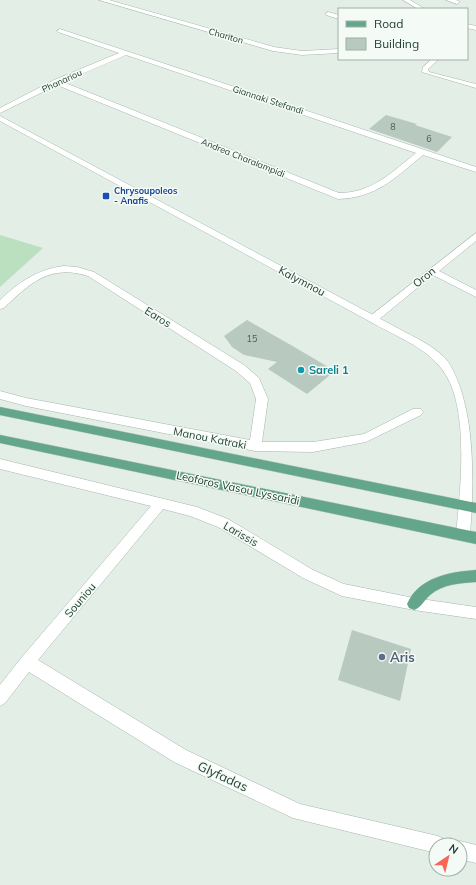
<svg xmlns="http://www.w3.org/2000/svg" width="476" height="885" viewBox="0 0 476 885" font-family="Mulish,sans-serif">
	<style>
		.green { fill: #bae0bf }
		.building { fill: #b8c9bf }
		.lines { fill: none; stroke-linecap: round; stroke-linejoin: round }
		.street-casing { stroke: #a5b6ad; stroke-width: 1 }
		.secondary-casing { stroke: #a3bdb0; stroke-width: 1 }
		.primary-casing { stroke: #c1cac6; stroke-width: 1 }
		.street { fill: #fff; fill-rule: evenodd }
		.secondary { fill: #fff; fill-rule: evenodd }
		.primary { fill: #64a68c; fill-rule: evenodd }
		.transit-dot { fill: #1a4fb4; stroke: #f4faf6; stroke-width: 1.5 }
		.culture-dot { fill: #0f9aa8; stroke: #f4faf6; stroke-width: 1.5 }
		.service-dot { fill: #5c6f8a; stroke: #f4faf6; stroke-width: 1.5 }
		.labels { text-anchor: middle; stroke-width: 3; stroke-linejoin: round; paint-order: stroke }
		.far-street-label { font-size: 9px; fill: #214033; stroke: #f4faf6 }
		.number-label { font-size: 9px; fill: #476256 }
		.far-transit-label { font-size: 9px; font-weight: bold; fill: #164399; stroke: #f4faf6; text-anchor: start }
		.street-label { font-size: 11px; fill: #214033; stroke: #f4faf6 }
		.culture-label { font-size: 11px; font-weight: bold; fill: #0d838f; stroke: #f4faf6; text-anchor: start }
		.near-service-label { font-size: 13px; font-weight: bold; fill: #4e5e75; stroke: #f4faf6; text-anchor: start }
		.near-street-label { font-size: 13px; fill: #214033; stroke: #f4faf6 }
	</style>
	<rect width="100%" height="100%" fill="#e3eee7"/>
	<polygon class="green" points="0,235 43,248 0,287"/>
	<g class="building">
		<polygon points="386,115 417,124 415,125 452,137 437,152 369,129"/>
		<polygon points="247,320 296,348 335,371 307,394 268,369 277,362 244,355 232,347 224,336"/>
		<polygon points="352,630 411,649 400,701 338,680"/>
	</g>
	<g class="lines">
		<defs>
			<g id="street">
				<polygon points="99,0 109,0 274,47 302,51 339,49 339,53 302,55 273,51"/>
				<polygon points="403,0 410,0 425,9 418,9"/>
				<polygon points="446,0 456,0 460,2 457,4"/>
				<polygon points="328,12 339,15 339,19 326,15 326,13"/>
				<polygon points="467,24 476,26 476,30 467,28"/>
				<path d="M60 29 476 167V172L423 155C395 178 376 198 338 199L57 85 0 113V108L54 80 119 53 58 32 57 31ZM126 55 416 153C392 172 372 193 339 193L63 82Z"/>
				<polygon points="432,59 439,59 428,69 429,72 476,84 476,88 422,72 423,67"/>
				<polygon points="476,233 476,241 439,271 476,290 476,297 433,275 377,321 369,321 368,319 369,317"/>
				<path d="M64 266 77 267 94 272 244 365 259 378 268 399 262 442H313L364 434 413 409H421L423 412 421 415 366 442 313 452 255 451 26 406 0 399V391L26 398 250 440 256 399 250 383 236 371 88 276C50 264 30 283 4 308L0 309V300C19 282 38 269 64 266Z"/>
				<polygon points="0,459 197,507 228,519 313,570 344,584 414,598 476,607 476,619 414,610 342,596 303,578 218,527 190,516 163,509 38,660 186,750 300,804 438,836 444,839 447,845 436,845 436,853 293,818 174,762 29,672 5,703 0,706 0,685 22,657 151,506 0,469"/>
				<polygon points="460,841 476,845 476,863 460,859 460,845 453,845"/>
			</g>
			<path id="secondary" d="M0 116 405 332C420 340 439 349 449 363 476 408 474 482 470 535L468 539 463 541 458 539 456 535C460 491 471 404 441 368 424 346 393 335 369 321L0 121Z"/>
			<g id="primary">
				<polygon points="0,407 476,503 476,513 0,415"/>
				<polygon points="0,435 476,532 476,544 0,443"/>
				<path d="M476 570V582C460 583 443 584 430 595 424 600 421 608 414 610L409 608 407 604C419 577 450 572 476 570Z"/>
			</g>
		</defs>
		<use href="#street" class="street-casing"/>
		<use href="#secondary" class="secondary-casing"/>
		<use href="#primary" class="primary-casing"/>
		<use href="#street" class="street"/>
		<use href="#secondary" class="secondary"/>
		<use href="#primary" class="primary"/>
	</g>
	<rect class="transit-dot" x="102" y="192" width="8" height="8" rx="2"/>
	<circle class="culture-dot" cx="301" cy="370" r="4"/>
	<circle class="service-dot" cx="382" cy="657" r="4"/>
	<g class="labels">
		<g class="far-street-label">
			<text transform="translate(226 36) rotate(16)" y="3">Chariton</text>
			<text transform="translate(62 81) rotate(-25)" y="3">Phanariou</text>
			<text transform="translate(268 100) rotate(18)" y="3">Giannaki Stefandi</text>
			<text transform="translate(243 158) rotate(22)" y="3">Andrea Charalampidi</text>
		</g>
		<g class="number-label">
			<text x="393" y="130">8</text>
			<text x="429" y="142">6</text>
			<text x="252" y="342">15</text>
		</g>
		<g class="far-transit-label">
			<text x="114" y="194">Chrysoupoleos<tspan x="114" dy="10">- Anafis</tspan></text>
		</g>
		<g class="street-label">
			<text transform="translate(424 277) rotate(-39)" y="4">Oron</text>
			<text transform="translate(302 281) rotate(28)" y="4">Kalymnou</text>
			<text transform="translate(158 317) rotate(32)" y="4">Earos</text>
			<text transform="translate(210 438) rotate(11)" y="4">Manou Katraki</text>
			<text transform="translate(238 488) rotate(12)" y="4">Leoforos Vasou Lyssaridi</text>
			<text transform="translate(241 534) rotate(30)" y="4">Larissis</text>
			<text transform="translate(80 600) rotate(-50)" y="4">Souniou</text>
		</g>
		<g class="culture-label">
			<text x="309" y="374">Sareli 1</text>
		</g>
		<g class="near-service-label">
			<text x="390" y="662">Aris</text>
		</g>
		<g class="near-street-label">
			<text transform="translate(223 776) rotate(25)" y="5">Glyfadas</text>
		</g>
	</g>
	<rect x="338" y="8" width="130" height="52" fill="#f4faf6" stroke="#a0b0a8"/>
	<rect x="346" y="21" width="20" height="6" fill="#64a68c" stroke="#a0b0a8"/>
	<text x="374" y="28" font-size="12" fill="#214033">Road</text>
	<rect x="346" y="38" width="20" height="12" fill="#b8c9bf" stroke="#a0b0a8"/>
	<text x="374" y="48" font-size="12" fill="#214033">Building</text>
	<g transform="translate(448 857) rotate(35)"><circle r="19" fill="#f4faf6" stroke="#a0b0a8"/>
	<path d="M0-3L7 15L0 10L-7 15Z" fill="#fa6554"/>
	<text y="-6" font-size="11" font-weight="bold" text-anchor="middle" fill="#214033">N</text>
	</g>
</svg>
